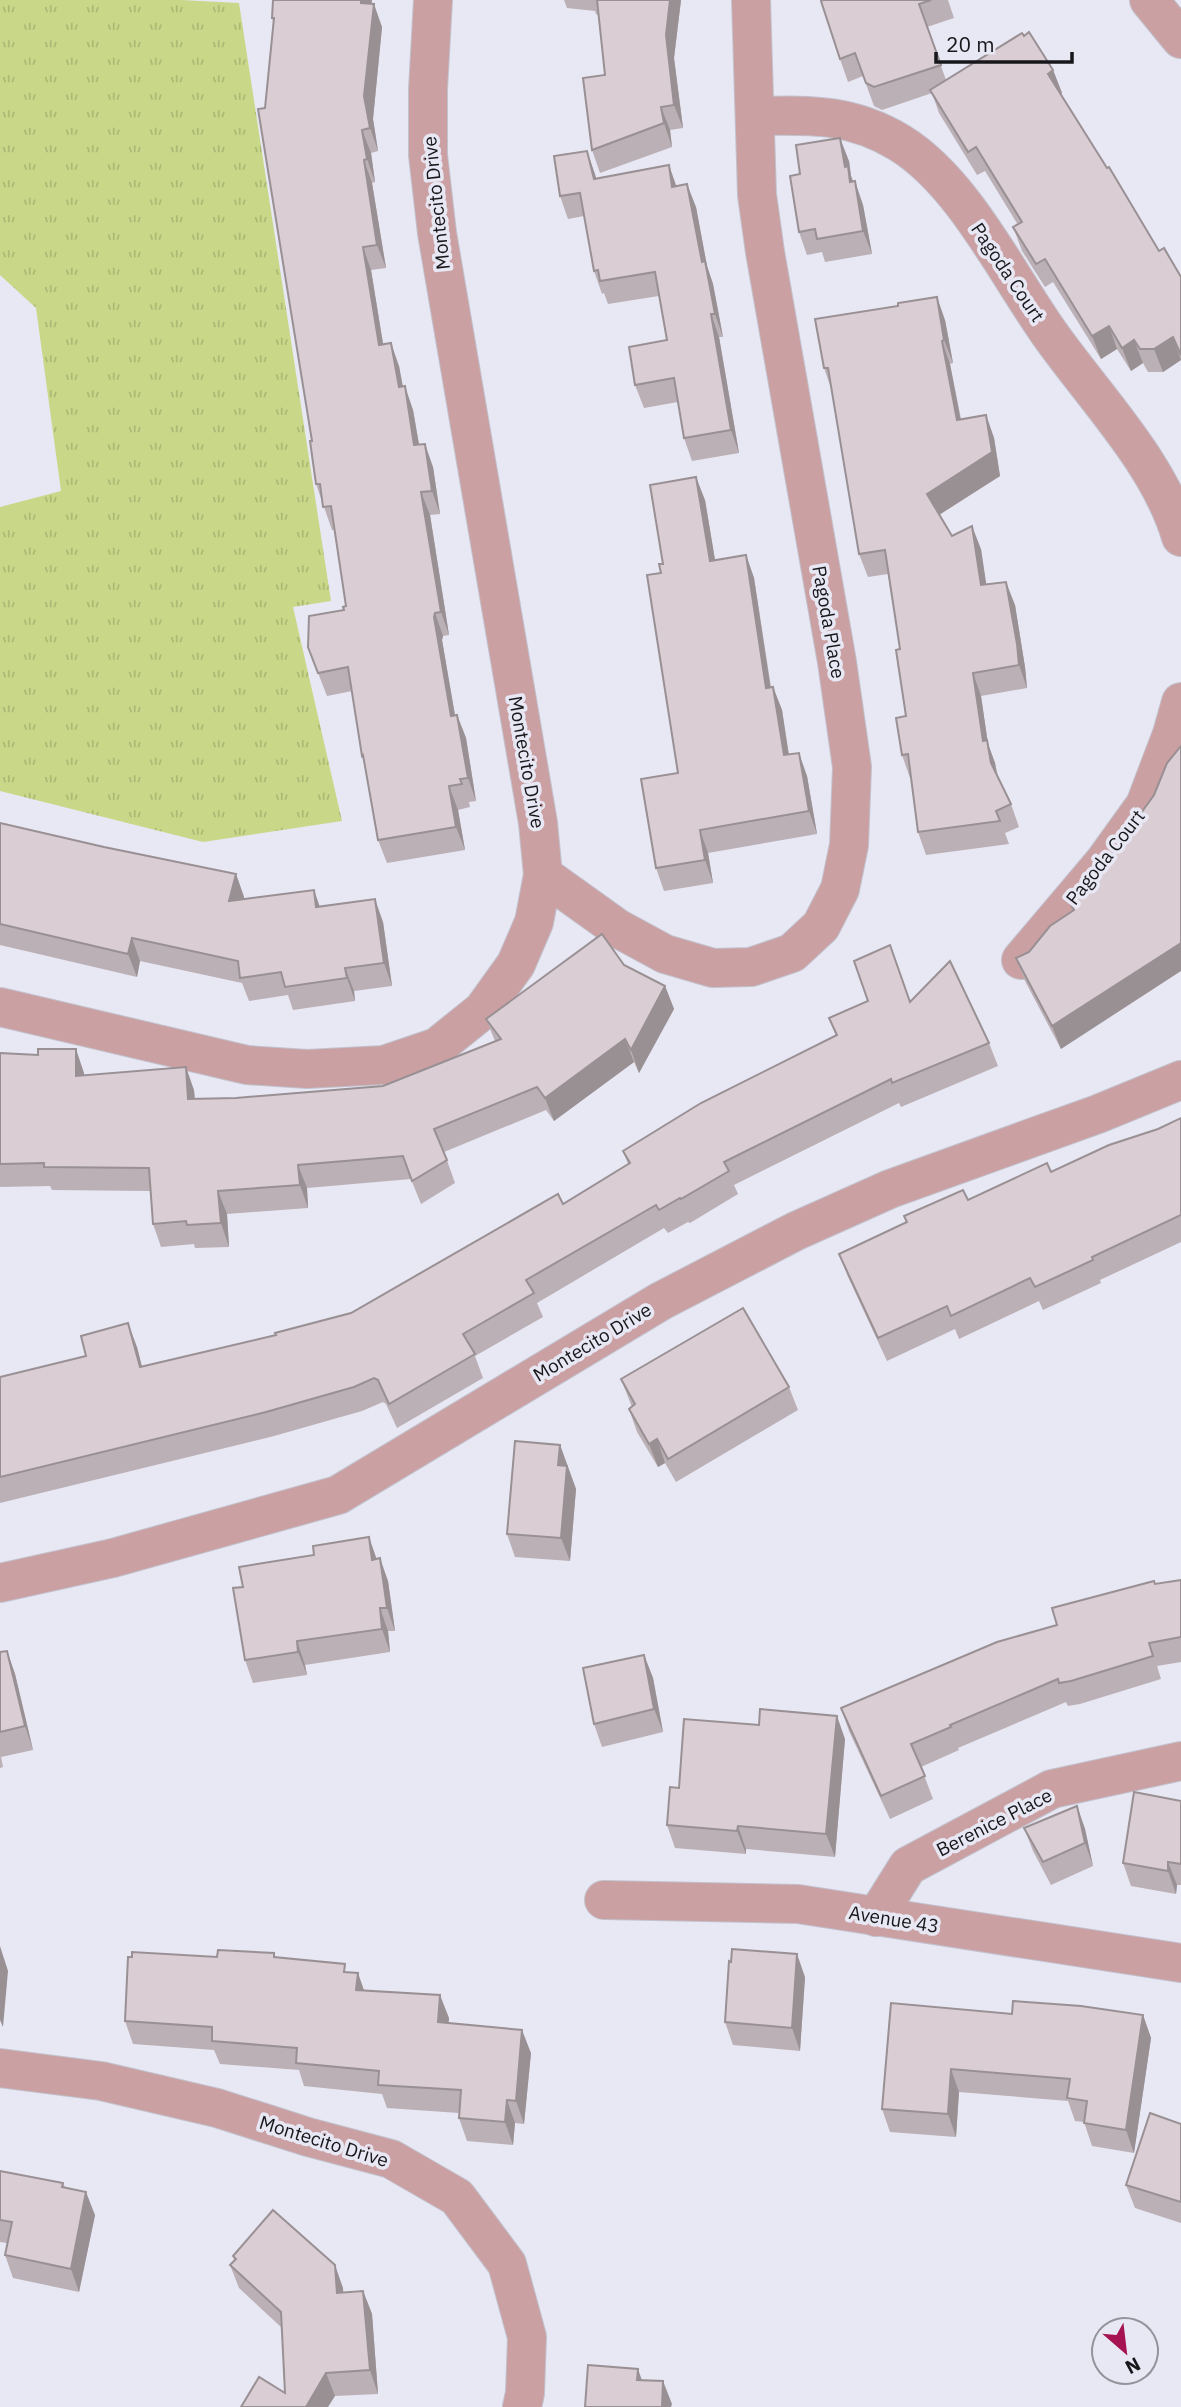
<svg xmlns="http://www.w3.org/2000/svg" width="1181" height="2407" viewBox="0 0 1181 2407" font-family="'IBM Plex Sans',sans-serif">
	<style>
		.grass { fill: url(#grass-tufts) }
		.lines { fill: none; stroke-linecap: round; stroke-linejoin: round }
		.minor-casing { stroke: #c2c2cd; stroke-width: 40 }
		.minor { stroke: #caa0a3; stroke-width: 38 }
		.wall { fill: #bbb0b5 }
		.shaded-wall { fill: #999094 }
		.building { fill: #dacdd3; stroke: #999094; stroke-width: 2 }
		.labels { text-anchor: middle; stroke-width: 7; stroke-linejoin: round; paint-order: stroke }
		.street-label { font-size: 19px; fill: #17171b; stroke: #e8e7f4 }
	</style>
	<defs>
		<pattern id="grass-tufts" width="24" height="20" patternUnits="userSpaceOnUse" patternTransform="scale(1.75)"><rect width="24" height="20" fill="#c8d888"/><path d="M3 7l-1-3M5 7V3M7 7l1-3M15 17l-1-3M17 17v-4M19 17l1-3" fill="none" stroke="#abb975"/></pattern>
	</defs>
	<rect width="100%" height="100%" fill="#e8e7f4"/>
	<polygon class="grass" points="0,0 181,0 239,3 331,601 293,607 342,821 203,842 0,791 0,507 61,491 36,308 0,275"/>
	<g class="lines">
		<defs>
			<g id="minor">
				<polyline points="1149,0 1181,39"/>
				<path d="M756 116C810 115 851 113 900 143 963 182 1006 272 1049 333 1094 397 1159 462 1181 537"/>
				<polyline points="543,875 617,928 665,954 713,968 751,967 792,953 821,926 840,889 849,845 852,767 837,662 765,252 757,195 751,0"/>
				<polyline points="1021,960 1104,862 1145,805 1172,734 1181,702"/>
				<polyline points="0,1007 247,1065 307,1069 384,1065 437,1047 483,1010 516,964 534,922 543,875 538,823 437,233 428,155 428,89 433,0"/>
				<polyline points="0,1583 113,1558 338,1495 661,1301 796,1231 890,1189 1098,1114 1181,1080"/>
				<polyline points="604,1900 798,1904 1181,1963"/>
				<polyline points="876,1917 908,1866 1052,1789 1181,1761"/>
				<polyline points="0,2068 101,2081 217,2108 308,2137 391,2159 457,2197 507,2264 527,2337 525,2393 522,2407"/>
			</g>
		</defs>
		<use href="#minor" class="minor-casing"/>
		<use href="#minor" class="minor"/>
	</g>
	<g class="wall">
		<polygon points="273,0 372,0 371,4 382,27 373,119 378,151 371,153 375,182 372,183 386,268 371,270 383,344 399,366 403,387 413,410 419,444 433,467 440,514 430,515 449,635 443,636 442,640 455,715 457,715 466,738 476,801 469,802 470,807 458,810 465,850 387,863 378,840 365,765 362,756 352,691 327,696 308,647 344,610 346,606 334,530 332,530 316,484 312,441 265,108 273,22 272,18"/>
		<polygon points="564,0 681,0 674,58 683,128 670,130 672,147 600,173 592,150 605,75 598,15 596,14 595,11 567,8"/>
		<polygon points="823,0 948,0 954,18 927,27 946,80 1053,70 1062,93 1061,94 1159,251 1181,277 1181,360 1163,372 1148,372 1143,363 1131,371 1117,349 1101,359 1053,282 1045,287 1022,251 1013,227 1018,225 985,171 977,175 939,113 932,93 882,110 874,106 863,76 848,82 840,59"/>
		<polygon points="849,161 851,176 863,205 872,254 825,262 822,252 807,255 799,232 800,174"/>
		<polygon points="596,178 676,186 696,207 707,266 713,284 723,337 719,337 739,453 692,461 684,438 678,402 644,408 635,385 667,340 659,296 608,304 604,293 602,294 594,271 584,216 568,219 560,196"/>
		<polygon points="945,320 953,363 950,364 961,419 986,415 994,438 1000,476 939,514 952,536 981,549 986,585 1015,605 1025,667 1027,688 981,696 988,744 995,763 998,777 1011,804 1019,827 1005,833 1009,844 926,855 918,832 911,778 910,778 902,755 906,716 900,649 888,574 868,577 859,554 832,391 824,368"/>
		<polygon points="705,500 715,560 746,555 754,578 771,687 773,687 782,710 789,754 807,776 817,834 708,853 713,883 664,891 656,868 678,773 661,573 663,564"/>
		<polygon points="1154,795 1061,1049 1025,981 1016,958 1029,952 1073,911 1070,903 1113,852"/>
		<polygon points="0,823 104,847 236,874 244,897 243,899 320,907 383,922 392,986 354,991 355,1001 293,1010 288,995 249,1001 242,983 140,961 137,977 0,945"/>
		<polygon points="624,965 665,986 674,1009 639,1073 634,1062 554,1121 546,1110 444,1152 455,1183 421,1204 411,1179 307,1188 308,1208 227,1214 229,1247 195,1248 194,1244 161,1247 153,1224 150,1191 52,1190 50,1186 0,1187 0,1053 84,1073 84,1075 194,1090 195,1099 236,1098 383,1086 495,1041 486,1019"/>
		<polygon points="910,1002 989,1043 998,1066 901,1107 899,1103 734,1185 738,1194 690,1223 688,1222 668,1233 664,1228 537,1303 543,1317 475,1356 483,1378 397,1428 386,1404 383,1402 362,1411 274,1436 0,1503 0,1377 137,1347 142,1367 276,1335 351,1313 563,1204 628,1164 623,1151 836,1036 829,1018"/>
		<polygon points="1181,1118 1181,1242 1100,1280 1101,1283 1043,1310 1039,1301 959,1339 955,1329 887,1361 848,1277 839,1254 906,1222 904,1216 968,1200 1051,1172 1158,1129"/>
		<polygon points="621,1379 789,1387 798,1410 676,1482 665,1463 658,1467 637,1432 629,1409 632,1407"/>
		<polygon points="560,1445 576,1489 570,1561 515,1557 507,1534"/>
		<polygon points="377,1559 388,1581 395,1631 388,1631 390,1652 305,1665 307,1675 253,1683 245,1660 243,1587"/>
		<polygon points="1181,1580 1181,1662 1157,1666 1161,1679 1080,1704 1068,1706 1066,1702 958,1748 959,1750 921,1767 933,1799 890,1819 849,1731 841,1708 1057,1625 1155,1584"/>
		<polygon points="7,1651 15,1674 33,1750 1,1757 3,1767 0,1768 0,1652"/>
		<polygon points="644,1655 653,1678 663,1732 602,1747 594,1724"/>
		<polygon points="845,1739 835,1857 746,1849 746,1854 675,1848 667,1825 679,1788"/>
		<polygon points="1181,1801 1181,1885 1177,1885 1176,1894 1131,1886 1123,1863"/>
		<polygon points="1077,1806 1085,1829 1093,1866 1051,1885 1033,1851 1024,1828"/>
		<polygon points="274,1953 276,1957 348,1972 364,1990 449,2018 448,2023 531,2053 524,2124 515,2123 513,2145 467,2141 459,2118 459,2113 387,2108 382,2094 304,2086 299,2070 220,2064 214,2050 133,2044 125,2021 217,1957"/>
		<polygon points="805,1977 800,2051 733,2045 725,2022"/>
		<polygon points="1012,2014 1143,2015 1151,2038 1134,2153 1092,2146 1084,2122 1075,2121 1068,2101 959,2092 956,2137 890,2132 882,2109"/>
		<polygon points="1181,2124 1181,2223 1135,2208 1126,2185"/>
		<polygon points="0,2171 63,2183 65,2187 95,2215 79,2292 13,2278 5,2255 7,2243 0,2242"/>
		<polygon points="233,2256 343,2288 343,2292 363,2291 372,2314 378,2394 335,2396 241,2407 285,2393 282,2328 239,2288 230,2265 234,2260"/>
	</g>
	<g class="shaded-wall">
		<polygon points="361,0 372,0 369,26 361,3"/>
		<polygon points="670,0 681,0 674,58 683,128 674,105 666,35"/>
		<polygon points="374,4 382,27 373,119 378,151 370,128 364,96"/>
		<polygon points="1053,70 1062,93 1057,97 1048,74"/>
		<polygon points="661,107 670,130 672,147 664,123"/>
		<polygon points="362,130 371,153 375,182 367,159"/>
		<polygon points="840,138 849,161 851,176 856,190 859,205 845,167"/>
		<polygon points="587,151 595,174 603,202 594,179"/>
		<polygon points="364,160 372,183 386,268 377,245"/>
		<polygon points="669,165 677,188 672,187"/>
		<polygon points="855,181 863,205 872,254 863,231"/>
		<polygon points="687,184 696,207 707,266 713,284 723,337 715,314 702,262"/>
		<polygon points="363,247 371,270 387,368 379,345"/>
		<polygon points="937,297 945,320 953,363 944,340"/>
		<polygon points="711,314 719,337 739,453 731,430"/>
		<polygon points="1109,326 1117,349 1101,359 1092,336"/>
		<polygon points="1173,337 1181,360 1163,372 1154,349"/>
		<polygon points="1134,340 1143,363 1131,371 1122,348"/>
		<polygon points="942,341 950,364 965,443 957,420"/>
		<polygon points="391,343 399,366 407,410 399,387"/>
		<polygon points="405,386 413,410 423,468 414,445"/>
		<polygon points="986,415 994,438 1000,476 936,517 927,494"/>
		<polygon points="425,444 433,467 440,514 432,491"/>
		<polygon points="696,477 705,500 719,584 710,561"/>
		<polygon points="421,492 430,515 449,635 441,612"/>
		<polygon points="972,526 981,549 990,609 981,585"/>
		<polygon points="746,555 754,578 774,711 766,688"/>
		<polygon points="1006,582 1015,605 1025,667 1027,688 1019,665"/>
		<polygon points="435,613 443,636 442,640 459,739 451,716 434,617"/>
		<polygon points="973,673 981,696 988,744 995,763 999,786 983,741"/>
		<polygon points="773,687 782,710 792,778 784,755"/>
		<polygon points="457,715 466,738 476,801 468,778"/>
		<polygon points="799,753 807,776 817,834 809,811"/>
		<polygon points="449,786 458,810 465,850 456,827"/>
		<polygon points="700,830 708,853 713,883 705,860"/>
		<polygon points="236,874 244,897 238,924 229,901"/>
		<polygon points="314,890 322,913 316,907"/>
		<polygon points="375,899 383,922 392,986 384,963"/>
		<polygon points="132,938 140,961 137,977 128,954"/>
		<polygon points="1181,943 1181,971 1061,1049 1052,1026"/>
		<polygon points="345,968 354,991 355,1001 347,978"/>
		<polygon points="665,986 674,1009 639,1073 631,1050"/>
		<polygon points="625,1039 634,1062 554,1121 545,1098"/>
		<polygon points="76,1049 84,1073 84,1099 76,1076"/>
		<polygon points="186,1067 194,1090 196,1122 188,1099"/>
		<polygon points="298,1165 307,1188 308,1208 300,1185"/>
		<polygon points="218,1191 227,1214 229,1247 221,1223"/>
		<polygon points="128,1323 137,1347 148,1391 140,1367"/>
		<polygon points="657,1439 665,1463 658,1467 649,1444"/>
		<polygon points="560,1445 576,1489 570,1561 561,1538 558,1465"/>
		<polygon points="369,1537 377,1560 372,1560"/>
		<polygon points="380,1558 388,1581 395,1631 387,1608"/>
		<polygon points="380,1608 388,1631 390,1652 382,1629"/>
		<polygon points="297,1641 305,1665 307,1675 298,1652"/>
		<polygon points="7,1651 15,1674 33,1750 25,1726"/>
		<polygon points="644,1655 653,1678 663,1732 654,1709"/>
		<polygon points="837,1716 845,1739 835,1857 826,1834"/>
		<polygon points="1077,1806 1085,1829 1093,1866 1085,1843"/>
		<polygon points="738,1826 746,1849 746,1854 737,1831"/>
		<polygon points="1168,1862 1177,1885 1176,1894 1168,1871"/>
		<polygon points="0,1946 8,1971 3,2027 0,2020"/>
		<polygon points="797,1954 805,1977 800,2051 792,2028"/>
		<polygon points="358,1973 366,1996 356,1990"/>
		<polygon points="440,1995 449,2018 447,2045 438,2022"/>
		<polygon points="1143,2015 1151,2038 1134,2153 1126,2130"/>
		<polygon points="522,2030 531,2053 524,2124 516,2101"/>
		<polygon points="951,2069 959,2092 956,2137 948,2114"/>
		<polygon points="507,2100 515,2123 513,2145 505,2122"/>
		<polygon points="86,2192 95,2215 79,2292 71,2269"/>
		<polygon points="335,2265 343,2288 345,2316 337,2293"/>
		<polygon points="363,2291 372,2314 378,2394 370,2370"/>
		<polygon points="638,2369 646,2392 637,2380"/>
		<polygon points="326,2373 335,2396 328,2407 306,2407"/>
		<polygon points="663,2381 672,2404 671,2407 662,2407"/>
	</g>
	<g class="building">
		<polygon points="273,0 361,0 361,3 374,4 364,96 370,128 362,130 367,159 364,160 377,245 363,247 379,345 391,343 399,387 405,386 414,445 425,444 432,491 421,492 441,612 435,613 434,617 451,716 457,715 468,778 460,779 462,784 449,786 456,827 378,840 363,755 362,756 348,667 318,673 308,647 309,616 344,610 343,607 346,606 331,506 323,507 320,484 316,484 310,441 312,441 258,109 265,108 274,18 272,18"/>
		<polygon points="597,0 670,0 666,35 674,105 661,107 664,123 592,150 583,78 605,75"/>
		<polygon points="823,0 931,0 919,4 941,65 874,87 866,83 855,53 840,59 821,1"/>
		<polygon points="1029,32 1053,70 1048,74 1107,168 1109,167 1159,251 1164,248 1181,277 1181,355 1173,337 1154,349 1140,349 1134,340 1122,348 1109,326 1092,336 1045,259 1036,264 1013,227 1022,222 976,147 968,152 930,90 1022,33 1024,36"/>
		<polygon points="840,138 845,167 848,166 850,182 855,181 863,231 817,239 815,229 799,232 790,176 800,174 796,145"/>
		<polygon points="587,151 594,179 669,165 672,187 687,184 702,262 705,261 715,314 711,314 731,430 684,438 674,378 635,385 629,347 667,340 655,272 600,281 598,270 594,271 580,193 560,196 554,156"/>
		<polygon points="937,297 944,340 942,341 957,420 986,415 992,452 927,494 952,536 972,526 981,585 1006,582 1017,644 1019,665 973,673 983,741 987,740 991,763 1011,804 996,811 1000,821 918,832 908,754 902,755 896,718 906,716 896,650 900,649 885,550 859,554 828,368 824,368 815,319 898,306 898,303"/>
		<polygon points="696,477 710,561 746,555 766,688 773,687 784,755 799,753 809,811 700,830 705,860 656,868 641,779 678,773 647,575 661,573 659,564 663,564 650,485"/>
		<polygon points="1181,746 1181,943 1052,1026 1016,958 1029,952 1050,926 1074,910 1070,903 1113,852 1154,795 1167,763"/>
		<polygon points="0,823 104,847 236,874 229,901 314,890 316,907 375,899 384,963 345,968 347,978 285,987 281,972 240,978 238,961 132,938 128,954 0,924"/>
		<polygon points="602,934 624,965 665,986 631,1050 625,1039 545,1098 537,1087 434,1129 447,1160 412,1181 403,1156 298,1165 300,1185 218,1191 221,1223 187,1225 186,1221 153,1224 149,1168 44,1167 44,1163 0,1164 0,1053 38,1055 38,1049 76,1049 76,1076 186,1067 188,1099 236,1098 383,1086 501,1039 486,1019"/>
		<polygon points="890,945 910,1002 950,961 989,1043 892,1083 891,1079 724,1162 729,1171 681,1199 680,1198 659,1210 656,1205 526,1280 534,1293 463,1334 475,1354 389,1404 378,1380 374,1378 354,1387 266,1412 0,1477 0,1377 86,1356 81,1336 128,1323 140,1367 276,1335 275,1333 351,1313 558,1194 563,1204 630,1163 623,1151 701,1103 837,1035 829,1018 868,1001 854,961"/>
		<polygon points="1181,1118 1181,1215 1092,1257 1093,1260 1035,1287 1030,1278 951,1316 947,1306 878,1338 839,1254 907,1222 904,1216 963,1190 968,1200 1047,1163 1051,1172 1109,1145 1158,1129"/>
		<polygon points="743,1308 789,1387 668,1459 657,1439 649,1444 629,1409 635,1404 621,1379"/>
		<polygon points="515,1441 560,1445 558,1465 567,1466 561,1538 507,1534"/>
		<polygon points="369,1537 372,1560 380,1558 387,1608 380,1608 382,1629 297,1641 298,1652 245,1660 233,1588 243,1587 239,1567 314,1555 313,1546"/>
		<polygon points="1181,1580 1181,1637 1149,1643 1153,1656 1071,1681 1059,1683 1058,1679 950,1725 951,1727 911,1744 925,1776 881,1796 841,1708 997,1642 1057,1625 1052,1608 1154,1581 1155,1584"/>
		<polygon points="7,1651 25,1726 0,1732 0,1652"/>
		<polygon points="644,1655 654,1709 594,1724 583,1668"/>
		<polygon points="760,1709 837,1716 826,1834 738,1826 737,1831 667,1825 670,1787 679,1788 684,1719 759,1725"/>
		<polygon points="1134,1792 1181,1801 1181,1864 1168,1862 1168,1871 1123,1863"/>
		<polygon points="1077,1806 1085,1843 1043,1862 1024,1828"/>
		<polygon points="732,1949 797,1954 792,2028 725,2022 729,1961 731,1962"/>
		<polygon points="218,1950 274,1953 274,1957 345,1964 344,1972 358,1973 356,1990 440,1995 438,2022 522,2030 516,2101 507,2100 505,2122 459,2118 461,2090 378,2085 379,2071 296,2063 297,2048 212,2041 212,2027 125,2021 128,1957 132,1957 132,1952 217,1957"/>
		<polygon points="1013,2001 1081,2006 1143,2015 1126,2130 1084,2123 1087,2101 1067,2098 1070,2079 951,2069 948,2114 882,2109 891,2003 1012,2014"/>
		<polygon points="1150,2113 1181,2124 1181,2202 1126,2185"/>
		<polygon points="0,2171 63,2183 62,2187 86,2192 71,2269 5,2255 12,2222 0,2220"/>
		<polygon points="273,2210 335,2265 337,2293 363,2291 370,2370 326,2373 306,2407 241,2407 259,2377 285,2393 281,2312 230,2265 236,2259 233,2256"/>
		<polygon points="588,2365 638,2369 637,2380 663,2381 662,2407 585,2407"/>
	</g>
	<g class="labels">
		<g class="street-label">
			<text transform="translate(436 203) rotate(-96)" y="7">Montecito Drive</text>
			<text transform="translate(1008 272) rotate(56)" y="7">Pagoda Court</text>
			<text transform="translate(829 622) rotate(80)" y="7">Pagoda Place</text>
			<text transform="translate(527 762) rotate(80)" y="7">Montecito Drive</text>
			<text transform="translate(1105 857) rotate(-52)" y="7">Pagoda Court</text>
			<text transform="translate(592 1342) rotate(-31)" y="7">Montecito Drive</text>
			<text transform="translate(994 1822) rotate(-27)" y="7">Berenice Place</text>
			<text transform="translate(894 1919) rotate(9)" y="7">Avenue 43</text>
			<text transform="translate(324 2141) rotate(17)" y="7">Montecito Drive</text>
		</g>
	</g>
	<g transform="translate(1125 2351) rotate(152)"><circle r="33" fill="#e8e7f4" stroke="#94949d" stroke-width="2"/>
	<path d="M0-5L12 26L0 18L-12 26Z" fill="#a51353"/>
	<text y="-10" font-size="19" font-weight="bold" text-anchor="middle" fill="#17171b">N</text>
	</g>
	<path d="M936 52v10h136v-10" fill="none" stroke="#17171b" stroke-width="3.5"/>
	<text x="946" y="52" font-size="21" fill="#17171b" stroke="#e8e7f4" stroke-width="5" paint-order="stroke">20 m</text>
</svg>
